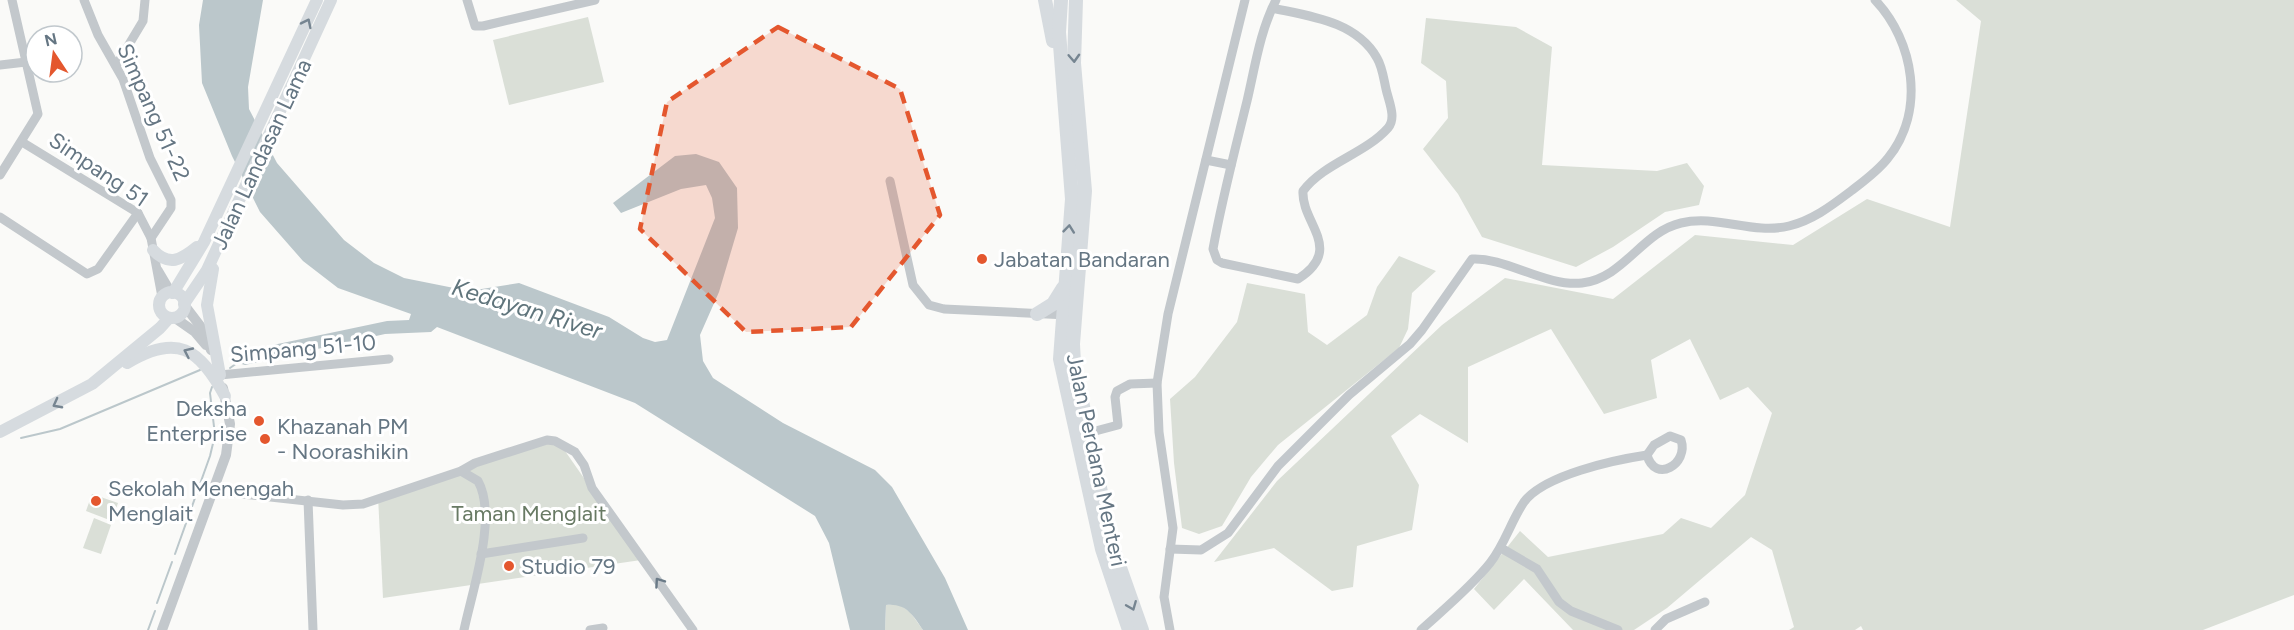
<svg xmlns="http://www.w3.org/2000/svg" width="2294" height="630" viewBox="0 0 2294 630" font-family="Figtree,sans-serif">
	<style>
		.green { fill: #dadfd7 }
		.water { fill: #bbc7cb }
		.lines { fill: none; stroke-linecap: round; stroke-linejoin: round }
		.stream { stroke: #bbc7cb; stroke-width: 2 }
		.minor { stroke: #c3c8cc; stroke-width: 9 }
		.tertiary { stroke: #c3c8cc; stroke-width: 10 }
		.secondary { stroke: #d6dbdf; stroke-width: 12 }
		.primary { stroke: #d6dbdf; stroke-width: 14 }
		.oneway { stroke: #768591 }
		.oneway2 { stroke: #6a7a87 }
		.marked { fill: #e4572e; fill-opacity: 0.2; stroke: #e4572e; stroke-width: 4.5; stroke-dasharray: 12 8; stroke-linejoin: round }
		.poi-dot { fill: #e4572e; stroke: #fff; stroke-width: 2 }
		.labels { text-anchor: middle; stroke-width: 6; stroke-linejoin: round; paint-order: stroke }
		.street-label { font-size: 22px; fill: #657683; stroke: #fff }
		.poi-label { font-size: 22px; fill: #657683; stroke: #fff; text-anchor: start }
		.park-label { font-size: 22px; fill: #687a64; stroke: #fff }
		.water-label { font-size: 24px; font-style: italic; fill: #60757c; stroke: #fff }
	</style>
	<rect width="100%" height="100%" fill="#fafaf8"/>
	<g class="green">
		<polygon points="1956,0 2294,0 2294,595 2203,630 1863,630 1861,626 1855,630 1789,630 1794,627 1772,550 1751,537 1667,608 1634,630 1573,630 1524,579 1494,610 1474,589 1520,531 1548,557 1663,534 1681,518 1711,528 1745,495 1772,413 1748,387 1720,400 1690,339 1651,360 1657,398 1604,414 1551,329 1468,367 1468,443 1420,414 1391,436 1419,485 1412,530 1357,546 1353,587 1332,591 1274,548 1214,562 1277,481 1442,325 1505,278 1613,299 1695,235 1793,245 1867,199 1950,227 1981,21"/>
		<polygon points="588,17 604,82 509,105 493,40"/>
		<polygon points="1426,18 1516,27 1552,47 1542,165 1657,171 1687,163 1704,186 1699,205 1665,212 1613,247 1576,267 1482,237 1458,194 1423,149 1448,118 1446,81 1421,63"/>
		<polygon points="1399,256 1436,271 1412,293 1408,329 1399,348 1278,445 1251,477 1222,526 1199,534 1182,528 1174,463 1170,399 1195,377 1237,322 1247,283 1305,294 1308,332 1327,345 1367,315 1377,287"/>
		<polygon points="556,438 641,560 383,598 378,496"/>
		<polygon points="92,494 118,503 112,521 86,511"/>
		<polygon points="94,518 111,525 101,554 83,548"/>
		<polygon points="898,604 910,612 923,630 885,630 886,605"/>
	</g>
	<path class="water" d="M203 0H263L248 87 249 109 277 163 344 240 374 263 404 278 469 291 519 283 609 317 643 338 655 342 667 340 715 218 712 198 706 185 681 189 621 213 613 203 675 156 696 154 719 162 737 188 738 228 719 292 700 335 703 361 713 378 783 423 875 470 892 487 945 578 968 630H923C913 615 906 603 886 605L885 630H850L829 543 815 516 635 403 437 327 431 332 385 334 245 365 238 363 236 357 240 352 387 321 409 320 411 314 338 288 303 261 260 212 232 156 202 83 199 25Z"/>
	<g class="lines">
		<g class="stream">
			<polyline points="230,368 240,361"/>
			<polyline points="21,438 60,429 200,370"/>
			<polyline points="175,554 210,456 215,435 210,393 212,387"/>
			<polyline points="157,603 172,562"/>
			<polyline points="148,630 155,611"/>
		</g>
		<g class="minor">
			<polyline points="84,0 98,35 123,79 150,158 171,200 171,208 151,238"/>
			<polyline points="467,0 475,26 483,26 595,0"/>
			<path d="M1272 8C1309 16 1356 21 1377 58 1383 68 1384 82 1387 93 1390 104 1396 119 1388 128 1365 154 1324 163 1303 191 1301 223 1345 249 1298 279L1222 263 1217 260 1213 249C1222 199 1235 150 1247 101 1255 67 1260 31 1276 0"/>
			<polyline points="0,65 26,62"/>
			<polyline points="116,66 143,21 145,0"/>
			<polyline points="22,142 138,213 151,238 162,297"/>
			<polyline points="1206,160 1231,165"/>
			<polyline points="0,175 38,114 12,0"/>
			<polyline points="890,181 913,285 929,305 944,309 1067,315"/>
			<polyline points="0,217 87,274 98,269 138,213"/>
			<polyline points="158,270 171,292"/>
			<polyline points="220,375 389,359"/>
			<polyline points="1088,433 1118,425 1115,397 1117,391 1130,384 1157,383"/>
			<path d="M1670 436 1681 440C1689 464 1655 484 1647 455L1654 445Z"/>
			<path d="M461 471 478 481C498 517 472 591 464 630"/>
			<polyline points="214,491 343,505 363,504 461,471 475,463 547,440 555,441 575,452 584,465 592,488 693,630"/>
			<polyline points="308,500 313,630"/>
			<polyline points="1501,548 1537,569 1559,602 1571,611 1618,630"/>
			<path d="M1170 549 1201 550 1228 533 1278 466 1349 395 1410 344 1422 330 1472 259C1505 257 1546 287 1582 283 1624 278 1642 232 1681 223 1717 214 1752 235 1789 226 1813 220 1831 206 1851 191 1864 181 1878 171 1888 158 1926 111 1914 41 1875 0"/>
			<polyline points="481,554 583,538"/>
			<polyline points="590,630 603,628"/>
			<polyline points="1170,630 1164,597 1173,528 1159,432 1157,383 1168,314 1245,0"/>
			<path d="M1421 630C1444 609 1471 587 1490 563 1505 544 1511 521 1524 502 1544 475 1614 460 1647 455"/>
			<polyline points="1655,630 1666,619 1705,602"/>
		</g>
		<g class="tertiary">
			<polyline points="185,306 201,327 211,350"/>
			<polyline points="175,318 195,332 206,345"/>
			<polyline points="162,630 226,455 230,424 223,388"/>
		</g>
		<g class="secondary">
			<path d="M153 250C169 267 181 260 197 247"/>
			<polyline points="213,269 207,305 220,375"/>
			<circle cx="172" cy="305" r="13"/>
			<polyline points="173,293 204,242 317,0"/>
			<polyline points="184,304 207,270 331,0"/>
			<path d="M127 363C177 333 199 348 225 396"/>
			<polyline points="0,432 92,384 160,328 169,318"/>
		</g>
		<g class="primary">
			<polyline points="1045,0 1053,41"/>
			<polyline points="1061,0 1059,32 1072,199 1060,359 1102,549 1129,630"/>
			<polyline points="1076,0 1074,63 1085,191 1073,344 1074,363 1112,545 1142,630"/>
			<polyline points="1037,314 1053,304 1063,288"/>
		</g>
	</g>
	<defs><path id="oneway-chevron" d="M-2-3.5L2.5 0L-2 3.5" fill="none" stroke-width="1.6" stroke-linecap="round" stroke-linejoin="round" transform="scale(1.5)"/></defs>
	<g class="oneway">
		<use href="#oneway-chevron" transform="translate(307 23) rotate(-64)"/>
		<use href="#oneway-chevron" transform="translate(1074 58) rotate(87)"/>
		<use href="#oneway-chevron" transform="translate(1069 229) rotate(-84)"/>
		<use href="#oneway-chevron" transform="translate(188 352) rotate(-155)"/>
		<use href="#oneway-chevron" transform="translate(57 404) rotate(152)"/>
		<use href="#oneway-chevron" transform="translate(1132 606) rotate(68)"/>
	</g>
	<use class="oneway2" href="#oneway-chevron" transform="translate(659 582) rotate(-125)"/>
	<path class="marked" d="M778 27 900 89 940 215 851 327 746 332 640 229 667 102Z"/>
	<g class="poi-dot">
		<circle cx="982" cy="259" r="6"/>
		<circle cx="259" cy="421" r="6"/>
		<circle cx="265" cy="439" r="6"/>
		<circle cx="96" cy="501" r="6"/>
		<circle cx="509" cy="566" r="6"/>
	</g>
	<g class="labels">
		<g class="street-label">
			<text transform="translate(154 112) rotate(66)" y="8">Simpang 51-22</text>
			<text transform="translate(261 154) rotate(-65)" y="8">Jalan Landasan Lama</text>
			<text transform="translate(99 169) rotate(34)" y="8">Simpang 51</text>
			<text transform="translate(303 348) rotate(-5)" y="8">Simpang 51-10</text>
			<text transform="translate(1097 460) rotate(78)" y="8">Jalan Perdana Menteri</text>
		</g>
		<g class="poi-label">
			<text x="994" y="267">Jabatan Bandaran</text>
			<text x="247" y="416" text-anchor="end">Deksha<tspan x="247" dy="25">Enterprise</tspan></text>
			<text x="277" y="434">Khazanah PM<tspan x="277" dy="25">- Noorashikin</tspan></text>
			<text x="108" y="496">Sekolah Menengah<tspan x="108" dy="25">Menglait</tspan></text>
			<text x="521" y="574">Studio 79</text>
		</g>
		<g class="park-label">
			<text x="529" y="521">Taman Menglait</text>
		</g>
		<g class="water-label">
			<text transform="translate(527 309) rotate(17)" y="8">Kedayan River</text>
		</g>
	</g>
	<g transform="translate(54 54) rotate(347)"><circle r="28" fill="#ffffff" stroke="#c1c8cd" stroke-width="1.5"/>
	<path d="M0-4.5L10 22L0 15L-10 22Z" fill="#e4572e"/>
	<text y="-9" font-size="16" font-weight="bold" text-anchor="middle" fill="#657683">N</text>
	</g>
</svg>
